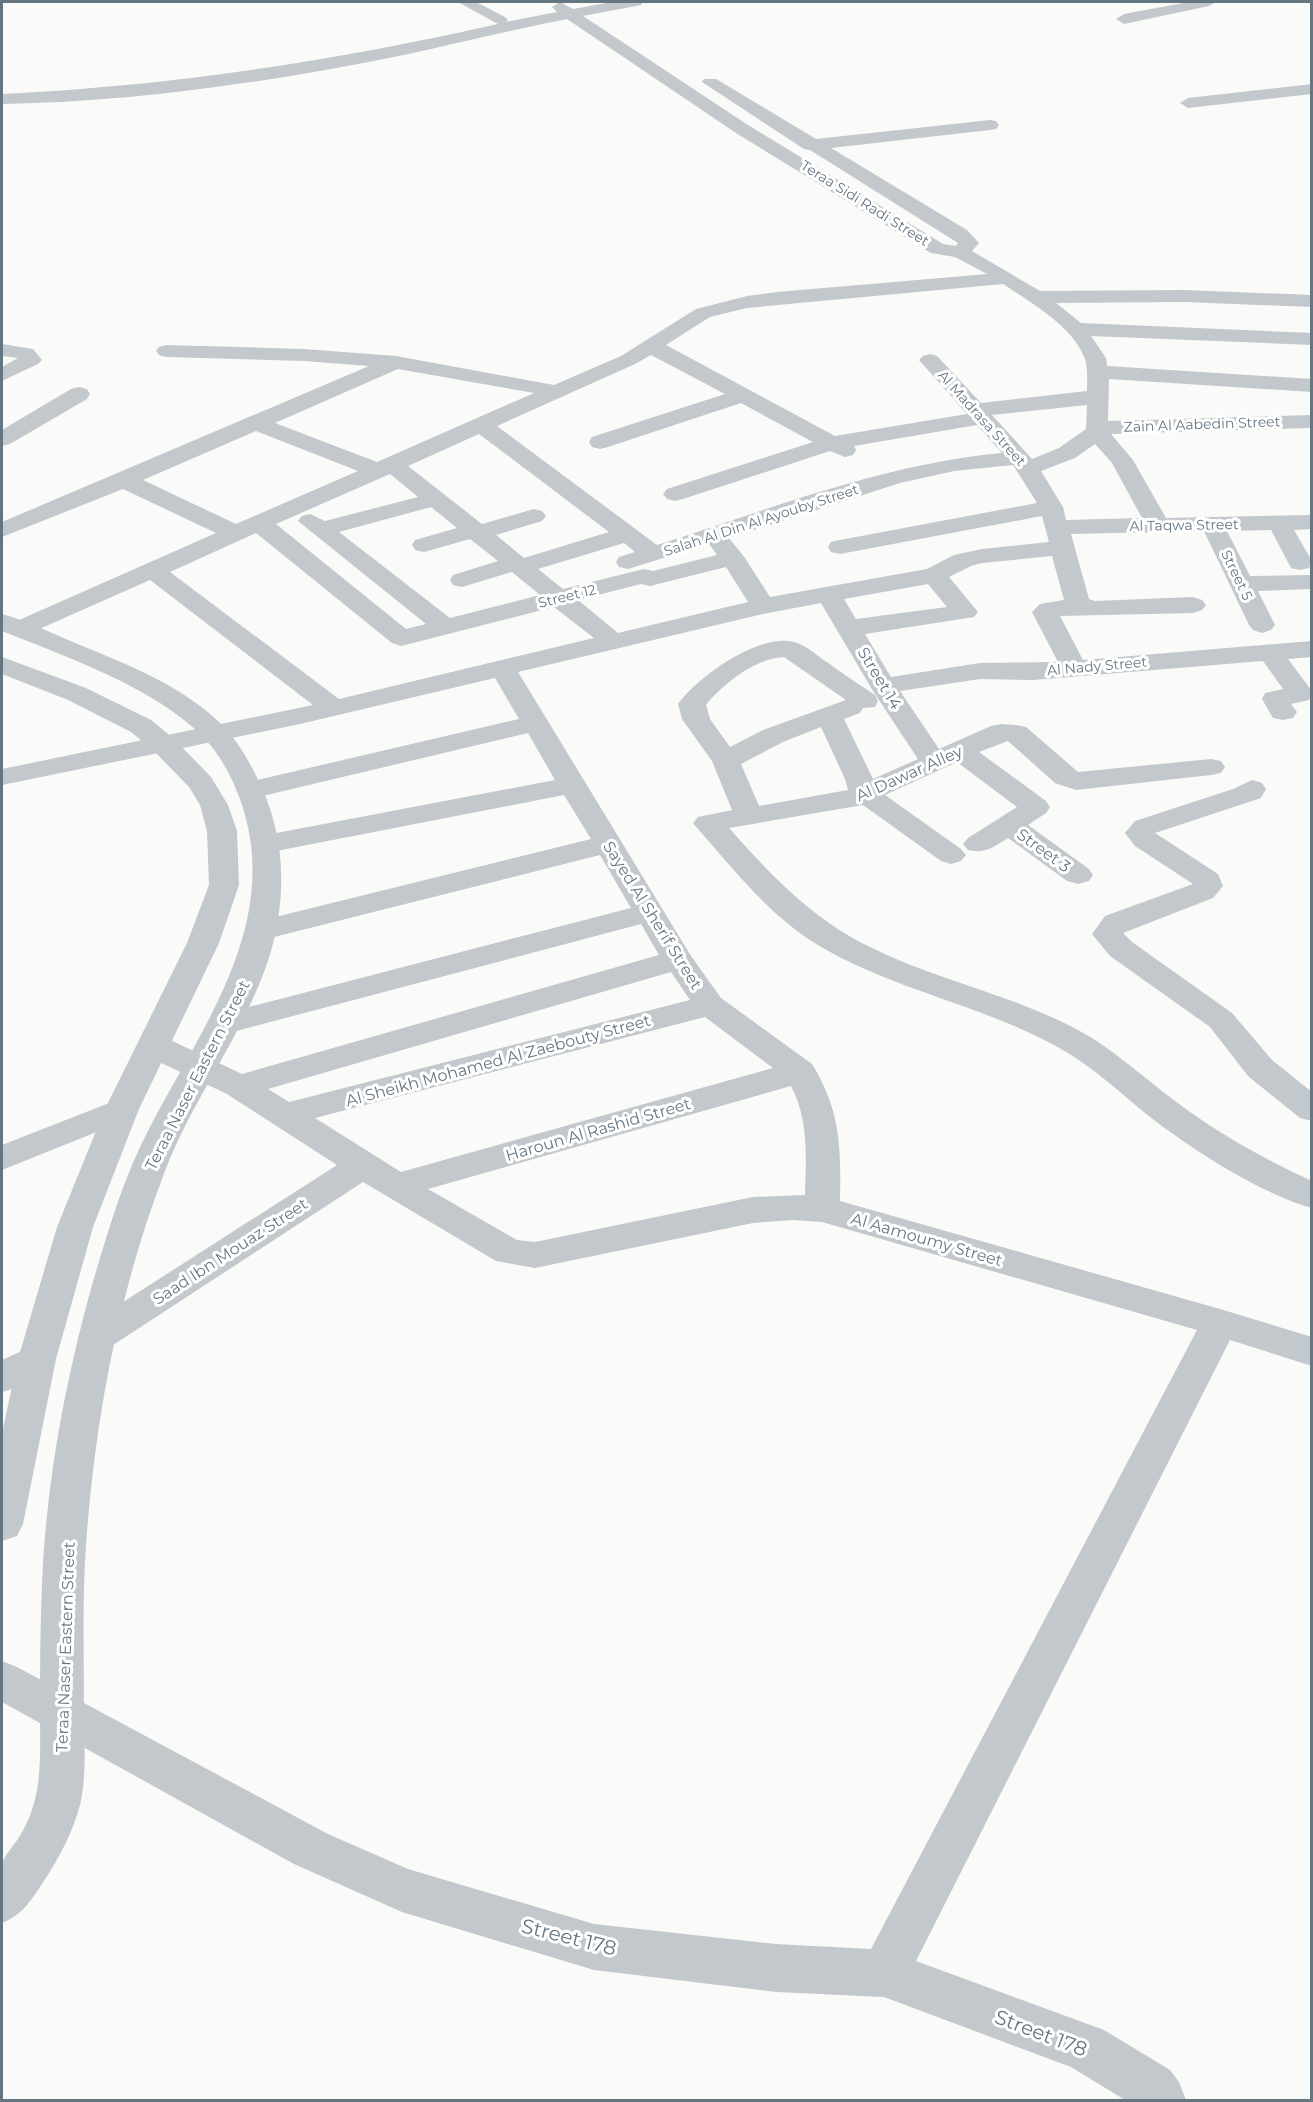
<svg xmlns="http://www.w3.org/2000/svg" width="1313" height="2102" viewBox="0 0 1313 2102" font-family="Montserrat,sans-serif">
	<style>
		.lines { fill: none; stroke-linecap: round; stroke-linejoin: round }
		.minor { fill: #c3c8cc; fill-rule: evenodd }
		.tertiary { fill: #c3c8cc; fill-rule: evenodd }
		.labels { text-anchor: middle; stroke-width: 6; stroke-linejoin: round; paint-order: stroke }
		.far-street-label { font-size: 14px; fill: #657683; stroke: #fff }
		.street-label { font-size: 16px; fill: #657683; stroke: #fff }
		.near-street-label { font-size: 20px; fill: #657683; stroke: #fff }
	</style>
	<rect width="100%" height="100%" fill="#fafaf8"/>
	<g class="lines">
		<g class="minor">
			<path d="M458 2H476L505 17 508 20 506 22 557 12 552 7 560 2 573 9 612 2H643L641 5 636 6 583 16 748 125 943 244 956 246 958 243 810 150 804 149 702 82 704 79H716L816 139 990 120 996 121 999 125 996 129 990 130 831 148 967 230 979 243 972 251 1040 291 1184 290 1312 295V307L1184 302 1056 303 1081 323 1312 333V345L1091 336 1106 358 1107 366 1312 379V392L1109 379 1108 421 1312 415V427L1307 428 1111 434 1133 460 1166 518 1312 515V529L1294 530 1312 561 1309 568 1300 570 1291 568 1271 530 1227 531 1250 576 1311 575 1312 589 1258 591 1275 625 1271 630 1262 633 1253 630 1249 625 1204 531 1071 534 1089 599 1095 601 1193 597 1202 600 1206 605 1202 610 1193 613 1060 616 1083 660 1312 641V657L1288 659 1312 691 1309 700 1291 704 1297 712 1293 718 1283 720 1273 718 1262 699 1265 693 1283 689 1263 661 1033 680 980 679 900 691 939 749 991 726 1001 724 1016 725 1026 727 1078 772 1211 759 1221 761 1225 767 1221 773 1211 775 1076 790 1055 783 1008 741 979 752 1046 801 1050 807 1046 813 1028 825 1089 869 1093 875 1089 881 1078 884 1067 881 1008 838C994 847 985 854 968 850L963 844 968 838 1017 807 957 762 885 795 961 849 966 855 961 861 951 864 941 861 863 805 729 828C771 875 812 919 870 947 942 983 1022 996 1092 1038 1126 1060 1156 1088 1190 1112 1228 1139 1269 1161 1312 1181V1208C1259 1193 1193 1150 1150 1117 1123 1095 1097 1071 1068 1053 990 1006 896 992 818 945 770 916 735 871 698 829L693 823 698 817 732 810 712 761 682 719 678 704C697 677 762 630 797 643 806 646 814 653 821 658 839 671 857 683 875 695L878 701 875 707 863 708 860 713 844 719 873 779 918 759 873 691 821 603 763 614 518 672 691 956 721 998 812 1064C841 1111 841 1148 840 1201L1220 1309 1312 1337V1366L1230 1340 916 1961 1104 2030 1170 2070 1179 2082 1186 2100H1125L1071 2067 884 1997 776 1992 594 1970 402 1912 294 1864 2 1702V1661L17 1667 328 1834 408 1869 594 1924 776 1944 871 1949 1197 1330 822 1222 793 1220 753 1223 535 1268 496 1261 363 1182 110 1347 97 1351 84 1347 78 1337 84 1327 337 1165 227 1094 142 1054 138 1046 142 1038 154 1035 166 1038 242 1074 659 955 641 924 225 1034 214 1030 209 1023 214 1016 631 908 600 855 262 940 251 937 247 930 251 923 591 839 564 795 266 853 256 850 251 844 256 838 266 835 555 780 528 733 250 799 240 796 236 790 240 784 519 719 495 678 300 724 2 785V769L313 705 150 580 28 634 19 637 10 634 6 629 10 624 216 533 123 489 2 537V522L369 366 304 361 166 357 159 355 156 351 159 347 166 345 304 349 396 356 554 385 621 356 696 309 747 296 777 292 987 274 955 257 931 253 736 133 567 19C511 30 455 44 399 56 269 82 134 102 2 104V94C170 86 334 61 498 24ZM1003 284C1031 303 1073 326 1085 359 1088 369 1087 381 1087 391L981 403 937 356 930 354 923 356 919 360 967 414 835 436 666 345 710 317 747 308ZM651 355 725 394 592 437 589 442 592 447 600 449 608 447 741 403 813 442 667 489 663 494 667 499 675 501 683 499 830 451 845 457 853 455 856 450 854 446 977 425 1002 453C883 464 770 509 657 545L497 426 635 364ZM398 369 534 393 377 462 275 423ZM1087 405 1086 429 1059 448 1032 459 992 415ZM256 431 358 471 236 524 143 480ZM479 434 609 532 524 558 496 535 542 521 546 516 542 511 534 509 482 524 408 466ZM1095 444 1112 463 1142 518 1066 520 1063 507 1041 471 1075 458ZM1013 465 1037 503 840 540 831 542 828 547 831 552 840 554 1042 516 1049 542 982 549 954 555 927 569 770 597 745 558 729 538 900 483 954 471ZM390 474 418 497 325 521 310 514 302 516 298 521 426 624 406 629 276 524ZM431 507 457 528 415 540 412 545 415 550 424 552 470 539 498 561 453 575 450 580 453 585 462 587 512 572 540 595 450 618 339 532ZM256 533 392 643 401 646 554 607 594 638 339 699 170 572ZM624 543 635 552 619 557 616 562 619 567 628 569 709 544 717 555 653 571 644 569 563 589 538 569ZM1052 556 1064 600 1040 604 1032 612 1058 662 980 663 891 677 865 634 974 617 978 612 949 577 971 566 982 563ZM726 567 748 602 618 633 578 600 641 584 650 586ZM928 584 947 607 856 619 844 599ZM784 657 846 700 763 730 730 747 710 719 706 705C723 684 756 658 784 657ZM821 727 845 779 848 790 759 806 741 764 783 742ZM671 972 690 1000 289 1102 268 1089ZM705 1017 773 1068 401 1172 315 1118ZM791 1086C809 1120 806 1158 805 1195L753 1197 535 1242 517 1240 428 1189Z"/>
			<polygon points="1189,2 1216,2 1209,6 1124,24 1116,19 1124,14"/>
			<polygon points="1312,84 1312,94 1188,108 1180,103 1188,98"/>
			<polygon points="2,344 33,349 42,360 38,364 2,381 2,367 18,358 2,356"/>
			<polygon points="79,387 87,389 90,394 87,399 10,444 2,446 2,430 71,389"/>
			<polygon points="1252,780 1262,783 1266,789 1261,798 1155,833 1218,874 1223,886 1213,898 1123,933 1132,942 1232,1013 1272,1060 1312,1092 1312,1121 1300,1118 1248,1076 1210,1027 1110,956 1092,934 1105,916 1193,884 1135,846 1125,833 1135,821 1233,789"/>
			<polygon points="122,1098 134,1101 139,1109 134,1117 2,1170 2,1145"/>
			<path d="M37 1344 51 1349 56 1359C47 1376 21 1387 2 1392V1360Z"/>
		</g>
		<g class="tertiary">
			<path d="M2 614C29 621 55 635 80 645 129 665 182 686 220 723 233 735 243 751 251 766 284 824 289 887 271 951 248 1029 194 1095 165 1171 119 1290 95 1418 86 1545 82 1601 84 1657 84 1713 84 1744 87 1775 80 1805 73 1832 59 1858 44 1881 31 1900 24 1914 2 1923 1 1910 0 1875 2 1864 4 1856 13 1846 18 1839 29 1822 35 1804 38 1784 41 1762 40 1739 40 1717 40 1673 40 1628 42 1584 46 1483 65 1382 92 1285 106 1238 120 1189 141 1145 190 1043 279 937 245 815 238 789 223 757 203 737 156 688 64 656 2 631Z"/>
			<polygon points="2,657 86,688 151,720 173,738 211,777 228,805 237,831 239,885 219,943 139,1109 93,1227 56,1359 23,1524 17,1536 2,1541 2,1433 18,1359 57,1227 105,1109 187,943 209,885 207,831 200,805 189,787 153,750 131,732 68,700 2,674"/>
		</g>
	</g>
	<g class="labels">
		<g class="far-street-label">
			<text transform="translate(865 203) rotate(32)" y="5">Teraa Sidi Radi Street</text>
			<text transform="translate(982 418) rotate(48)" y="5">Al Madrasa Street</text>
			<text transform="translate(1202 424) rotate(-2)" y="5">Zain Al Aabedin Street</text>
			<text transform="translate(761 520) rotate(-18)" y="5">Salah Al Din Al Ayouby Street</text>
			<text transform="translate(1184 525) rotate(-1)" y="5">Al Taqwa Street</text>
			<text transform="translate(1237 575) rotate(64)" y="5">Street 5</text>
			<text transform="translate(567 596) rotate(-14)" y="5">Street 12</text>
			<text transform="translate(1097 666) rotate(-5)" y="5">Al Nady Street</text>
		</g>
		<g class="street-label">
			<text transform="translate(880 678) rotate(59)" y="6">Street 14</text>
			<text transform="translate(909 773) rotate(-24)" y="6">Al Dawar Alley</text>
			<text transform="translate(1044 850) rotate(36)" y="6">Street 3</text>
			<text transform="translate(653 915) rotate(58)" y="6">Sayed Al Sherif Street</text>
			<text transform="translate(498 1060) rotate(-15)" y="6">Al Sheikh Mohamed Al Zaebouty Street</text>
			<text transform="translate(197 1075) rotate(-63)" y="6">Teraa Naser Eastern Street</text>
			<text transform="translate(598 1129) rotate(-16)" y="6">Haroun Al Rashid Street</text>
			<text transform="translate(927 1239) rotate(16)" y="6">Al Aamoumy Street</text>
			<text transform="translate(230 1251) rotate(-33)" y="6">Saad Ibn Mouaz Street</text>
			<text transform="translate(65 1647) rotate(-88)" y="6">Teraa Naser Eastern Street</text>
		</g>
		<g class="near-street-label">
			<text transform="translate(569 1937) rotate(14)" y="7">Street 178</text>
			<text transform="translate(1041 2033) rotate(21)" y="7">Street 178</text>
		</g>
	</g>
	<rect width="1313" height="2102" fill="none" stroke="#657683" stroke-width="6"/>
</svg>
